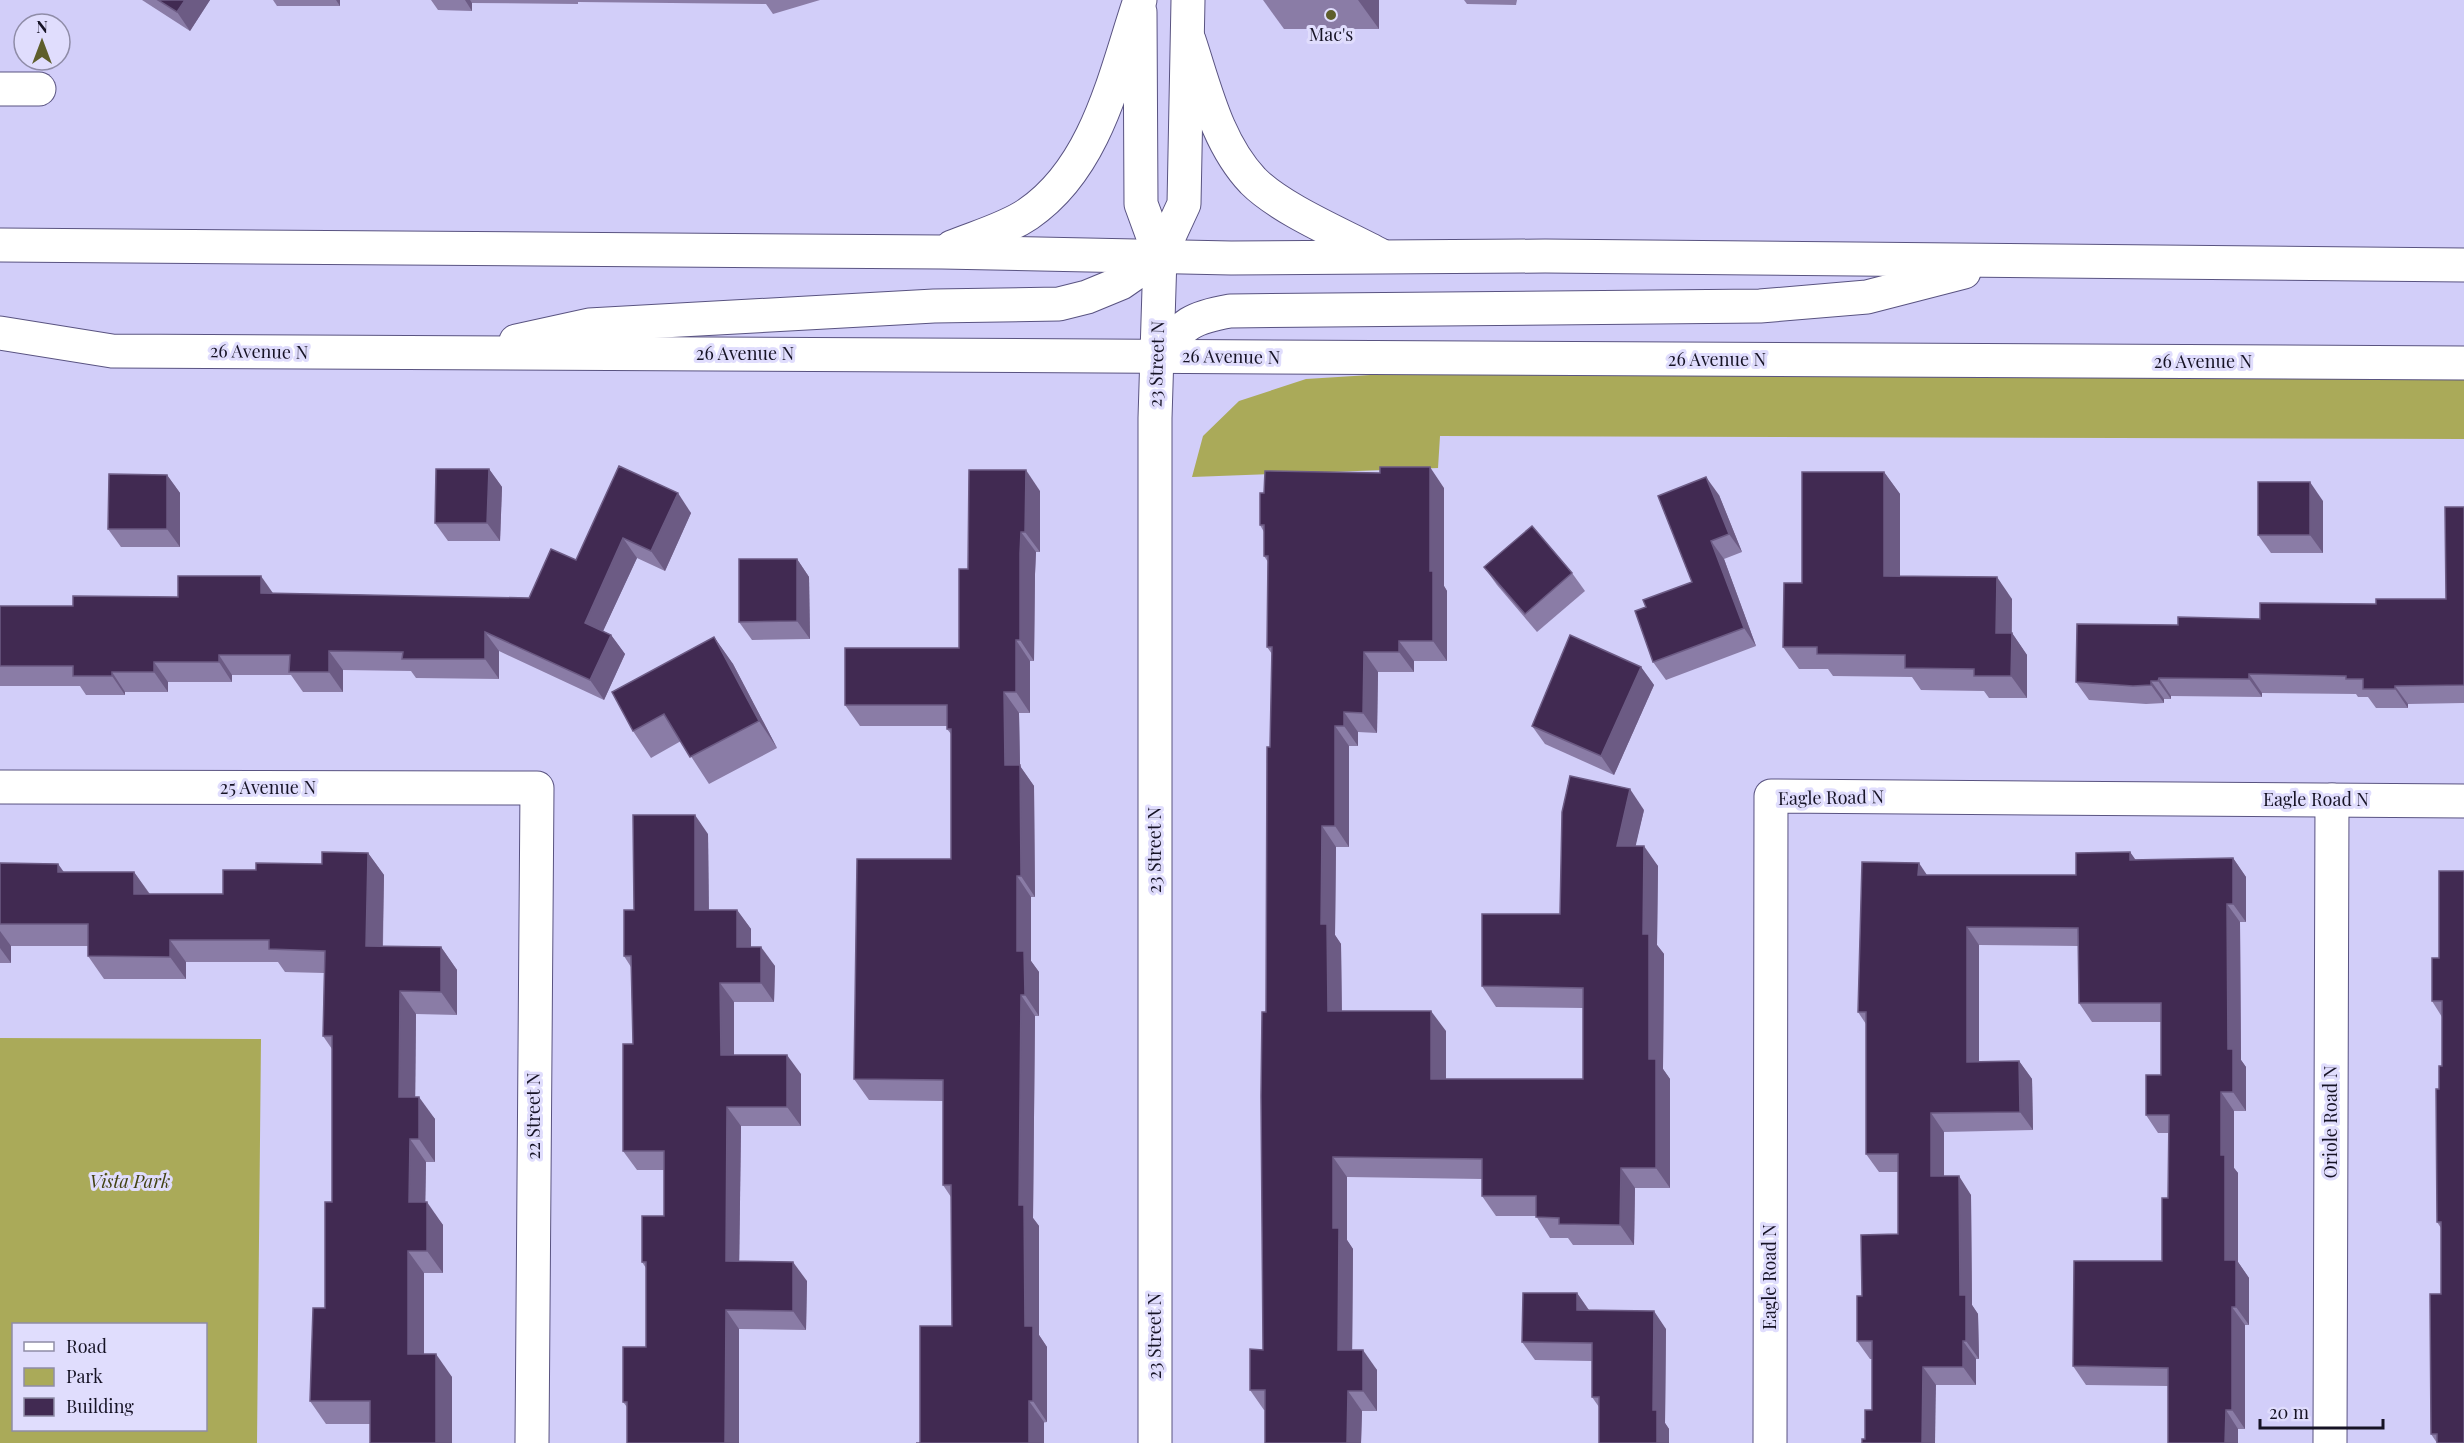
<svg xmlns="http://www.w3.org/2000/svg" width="2464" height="1443" viewBox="0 0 2464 1443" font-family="'Playfair Display',serif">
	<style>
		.green { fill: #aaaa59; fill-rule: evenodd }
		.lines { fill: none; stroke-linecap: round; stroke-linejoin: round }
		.minor-casing { stroke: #595381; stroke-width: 35 }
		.major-casing { stroke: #595381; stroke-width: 35 }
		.minor { stroke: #fff; stroke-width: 33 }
		.major { stroke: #fff; stroke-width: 33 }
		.wall { fill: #8a7ca6 }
		.shaded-wall { fill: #6c5b84 }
		.building { fill: #412a52; stroke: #6c5b84; stroke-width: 1.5 }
		.poi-dot { fill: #5e5e2b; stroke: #e0ddfd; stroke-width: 2 }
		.labels { text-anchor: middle; stroke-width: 6; stroke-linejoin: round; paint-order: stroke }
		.poi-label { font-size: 18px; fill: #161325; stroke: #e0ddfd }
		.street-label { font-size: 18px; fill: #161325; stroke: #e0ddfd }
		.park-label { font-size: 18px; font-style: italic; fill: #424212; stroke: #e0ddfd }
	</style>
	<rect width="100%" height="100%" fill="#d2cef9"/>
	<g class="green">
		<polygon points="2464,372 2464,439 1440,436 1438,468 1192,477 1203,436 1239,401 1306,379 1370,375"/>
		<path d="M0 1038 261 1039 257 1443H0ZM14 1324H206V1430H14Z"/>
	</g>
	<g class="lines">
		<defs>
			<g id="minor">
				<polyline points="1140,12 1141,204 1160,256 1155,418 1155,1443"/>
				<polyline points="0,89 39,89"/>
				<polyline points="1160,256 1184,204 1188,0"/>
				<polyline points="0,787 537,788 532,1443"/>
				<polyline points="1770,1443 1771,796 2464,801"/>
				<polyline points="2330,1443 2332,800"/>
			</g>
			<g id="major">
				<path d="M1189 40C1205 88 1217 143 1253 181 1282 210 1343 235 1380 255"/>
				<polyline points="0,245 942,252 1231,258 1545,256 2464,265"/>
				<path d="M952 247C976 237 1006 229 1028 214 1097 167 1115 74 1140 0"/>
				<polyline points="0,333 112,351 2464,363"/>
				<polyline points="516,341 589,325 934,306 1059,304 1087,297 1121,283 1160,256"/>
				<path d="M1157 355C1184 325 1189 318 1230 311L1760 306 1867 297 1964 272"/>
			</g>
		</defs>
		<use href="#minor" class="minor-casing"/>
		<use href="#major" class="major-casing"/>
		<use href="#minor" class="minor"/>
		<use href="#major" class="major"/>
	</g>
	<g class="wall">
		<polygon points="142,0 210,0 190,31"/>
		<polygon points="273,0 340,0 340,6 277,6"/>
		<polygon points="431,0 820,0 773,14 766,4 578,2 578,4 472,3 472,11 438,10"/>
		<polygon points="1263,0 1379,0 1379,29 1284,29"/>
		<polygon points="1464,0 1517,0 1516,5 1467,4"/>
		<polygon points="619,466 691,513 665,571 637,558 603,631 611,635 625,654 604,700 499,651 499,679 416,678 411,671 343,670 343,692 303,692 291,675 232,675 232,682 168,682 168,692 125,692 125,695 86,695 80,686 0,686 0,606 73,606 178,597 273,593 529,598 576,560"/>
		<polygon points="489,469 502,487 500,541 448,541 435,523"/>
		<polygon points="1884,472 1900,494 1900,576 2012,599 2012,633 2027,655 2027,698 1989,698 1984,691 1921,690 1912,677 1833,676 1828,669 1799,669 1783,647"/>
		<polygon points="167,475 180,493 180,547 121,547 108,529"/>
		<polygon points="1444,488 1444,586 1447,591 1447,661 1414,661 1414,672 1378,672 1377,733 1358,732 1358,746 1349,746 1349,847 1336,847 1335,935 1341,944 1342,1011 1446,1031 1446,1079 1583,1079 1583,1008 1496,1007 1482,986 1560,914 1644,810 1635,846 1658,866 1657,945 1664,954 1663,1069 1670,1079 1670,1188 1635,1188 1634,1245 1573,1245 1568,1238 1550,1238 1536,1216 1496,1216 1482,1196 1482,1179 1347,1177 1347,1240 1353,1249 1352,1350 1377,1370 1377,1411 1362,1411 1361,1443 1265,1443 1265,1410 1264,1410 1250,1390 1263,1350 1266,1012 1272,654 1267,647 1268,562 1264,556 1264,532 1260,525"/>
		<polygon points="1040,491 1040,552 1036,552 1035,574 1034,661 1030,661 1030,713 1019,713 1020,766 1034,786 1035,897 1031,897 1031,961 1039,972 1039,1016 1035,1016 1033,1218 1039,1226 1039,1335 1047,1347 1047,1422 920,1443 952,1326 951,1197 943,1185 943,1101 869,1100 854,1079 951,859 951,734 947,729 947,726 860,726 845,705 959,648 968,569"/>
		<polygon points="1719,495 1742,552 1724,559 1756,646 1666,680 1653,662 1646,607 1692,582"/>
		<polygon points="2323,501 2323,553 2271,553 2258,535"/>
		<polygon points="2464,507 2464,703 2408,704 2408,708 2376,708 2368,697 2358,697 2356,694 2262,693 2262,697 2171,696 2171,699 2164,699 2164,703 2146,704 2089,700 2076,682 2178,625 2260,619 2376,604 2446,599"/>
		<polygon points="797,559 809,577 810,639 752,640 739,622"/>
		<polygon points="1484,567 1572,573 1585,591 1537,632 1497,585"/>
		<polygon points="714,637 733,664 777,748 709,784 681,741 651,758 633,731"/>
		<polygon points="1641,667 1654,685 1614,775 1545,744 1532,726"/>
		<polygon points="708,834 709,910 737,910 751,929 751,947 775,966 774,1002 734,1002 734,1055 801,1074 801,1126 741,1126 739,1261 807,1281 806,1330 739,1329 627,1407 623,1402 646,1347 646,1268 642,1262 664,1216 664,1170 637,1170 623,1151 633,1044 631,967 624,956 634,910"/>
		<polygon points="2130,852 2135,860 2233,858 2246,877 2246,922 2240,922 2241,1060 2246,1067 2246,1111 2234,1111 2234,1168 2238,1173 2238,1262 2249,1278 2249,1325 2245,1325 2245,1429 2238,1429 2238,1443 2168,1443 2168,1386 2086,1385 2073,1366 2162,1261 2168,1198 2169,1133 2158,1133 2146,1115 2161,1075 2161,1022 2092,1022 2079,1003 2079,946 1979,945 1979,1061 2019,1061 2032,1079 2033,1130 1944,1132 1944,1176 1971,1195 1972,1305 1978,1314 1979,1359 1976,1359 1976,1385 1936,1385 1865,1439 1872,1410 1872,1359 1870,1359 1857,1341 1862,1296 1898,1234 1898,1172 1879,1172 1866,1154 1866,1024 1858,1012 1927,875 2076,875"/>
		<polygon points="368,853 384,875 383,946 441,947 457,970 457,1015 416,1014 415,1097 435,1119 435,1162 426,1162 425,1202 443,1225 443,1273 424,1273 424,1354 452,1377 452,1443 370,1424 326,1424 310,1401 325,1308 332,1202 332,1049 323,1036 324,973 285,972 278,962 186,962 186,979 104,979 88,956 88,946 11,946 11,963 0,963 0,863 58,864 64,872 134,872 150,894 223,894 256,870 322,864"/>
		<polygon points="2464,871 2437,1443 2431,1434 2441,1294 2441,1228 2437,1222 2439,1089 2442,1066 2442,1017 2432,1001 2439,958"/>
		<polygon points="1577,1293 1589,1310 1666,1329 1665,1423 1669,1429 1669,1443 1599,1407 1592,1397 1592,1361 1535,1360 1522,1342"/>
	</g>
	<g class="shaded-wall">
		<polygon points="185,0 210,0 190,31 177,12"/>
		<polygon points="336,0 340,0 340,6"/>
		<polygon points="465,0 470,0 472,3 472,11"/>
		<polygon points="1358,0 1379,0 1379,29"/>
		<polygon points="1430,467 1444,488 1444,586 1447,591 1447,661 1433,641 1430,571"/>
		<polygon points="489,469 502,487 500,541 487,523"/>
		<polygon points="1026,470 1040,491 1040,552 1025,532"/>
		<polygon points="1884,472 1900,494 1900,598 1884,576"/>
		<polygon points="167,475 180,493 180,547 167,529"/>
		<polygon points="1706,477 1719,495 1742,552 1729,534"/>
		<polygon points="2310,482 2323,501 2323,553 2310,535"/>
		<polygon points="678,493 691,513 665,571 651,551"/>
		<polygon points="1021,532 1036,552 1035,574 1034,661 1020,640 1020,553"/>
		<polygon points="623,538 637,558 598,642 585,623"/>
		<polygon points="1711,541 1724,559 1756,646 1744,628"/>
		<polygon points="797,559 809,577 810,639 797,621"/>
		<polygon points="261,576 275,596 261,593"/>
		<polygon points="1997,577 2012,599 2011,655 1996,633"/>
		<polygon points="485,632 499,651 499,679 485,659"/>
		<polygon points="2012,633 2027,655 2027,698 2011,676"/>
		<polygon points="611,635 625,654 604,700 590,680"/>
		<polygon points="714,637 733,664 777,748 759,721"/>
		<polygon points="1016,640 1030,661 1030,713 1016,692"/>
		<polygon points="1399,641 1414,661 1414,672 1399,652"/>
		<polygon points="329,651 343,670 343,692 329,672"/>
		<polygon points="1364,652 1378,672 1377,733 1363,713"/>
		<polygon points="219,655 232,675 232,682 219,662"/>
		<polygon points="154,662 168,682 168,692 154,672"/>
		<polygon points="1641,667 1654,685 1614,775 1601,756"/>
		<polygon points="112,672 125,692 125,695 112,676"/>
		<polygon points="2249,674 2262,693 2262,697 2249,679"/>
		<polygon points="2159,678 2171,696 2171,699 2158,681"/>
		<polygon points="2151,681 2164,699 2164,703 2151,685"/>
		<polygon points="2395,686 2408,704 2408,708 2395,689"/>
		<polygon points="1004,692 1019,713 1020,766 1034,786 1035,897 1021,876 1005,765"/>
		<polygon points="1344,712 1358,732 1358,746 1344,726"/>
		<polygon points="1335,726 1349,746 1349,847 1335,826"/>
		<polygon points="1630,789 1644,810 1631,866 1617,846"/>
		<polygon points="695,815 708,834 709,929 695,910"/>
		<polygon points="1322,826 1336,847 1335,935 1341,944 1342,1031 1328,1011 1321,924"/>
		<polygon points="1644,846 1658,866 1657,945 1664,954 1663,1069 1670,1079 1670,1188 1656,1168 1649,1059 1643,934"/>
		<polygon points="2130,852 2143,870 2130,860"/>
		<polygon points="368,853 384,875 382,969 366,946"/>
		<polygon points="2233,858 2246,877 2246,922 2233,904"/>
		<polygon points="1919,863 1931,881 1918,875"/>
		<polygon points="58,864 73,886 58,872"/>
		<polygon points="134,872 150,895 134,894"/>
		<polygon points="1017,876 1031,897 1031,961 1039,972 1039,1016 1025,995 1017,951"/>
		<polygon points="2227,904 2240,922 2241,1060 2246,1067 2246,1111 2233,1092 2228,1049"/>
		<polygon points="737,910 751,929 751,966 737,947"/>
		<polygon points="1967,927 1979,945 1979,1080 1967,1062"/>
		<polygon points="0,931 11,946 11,963 0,948"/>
		<polygon points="170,940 186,962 186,979 170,957"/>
		<polygon points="441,947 457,970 457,1015 441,992"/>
		<polygon points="761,947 775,966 774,1002 761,983"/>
		<polygon points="720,983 734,1002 734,1074 721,1055"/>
		<polygon points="400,991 416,1014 415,1119 399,1097"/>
		<polygon points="1021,995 1035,1016 1033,1218 1039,1226 1039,1335 1047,1347 1047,1422 1033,1401 1025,1326 1019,1205"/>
		<polygon points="1431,1011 1446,1031 1446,1099 1431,1079"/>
		<polygon points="787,1055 801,1074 801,1126 787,1107"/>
		<polygon points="2019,1061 2032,1079 2033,1130 2020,1112"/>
		<polygon points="2221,1092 2234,1111 2234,1168 2238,1173 2238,1262 2249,1278 2249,1325 2236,1307 2225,1260 2221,1155"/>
		<polygon points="419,1097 435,1119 435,1162 419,1139"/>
		<polygon points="727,1107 741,1126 739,1281 726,1261"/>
		<polygon points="1931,1113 1944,1132 1944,1195 1931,1176"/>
		<polygon points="410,1139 426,1162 425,1225 409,1202"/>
		<polygon points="1333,1157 1347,1177 1347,1240 1353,1249 1352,1370 1338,1350 1333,1228"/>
		<polygon points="1621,1168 1635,1188 1634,1245 1620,1225"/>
		<polygon points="1959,1176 1971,1195 1972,1305 1978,1314 1979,1359 1966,1341 1960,1295"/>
		<polygon points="427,1202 443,1225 443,1273 427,1251"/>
		<polygon points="408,1251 424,1273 424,1377 408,1354"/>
		<polygon points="793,1262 807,1281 806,1330 793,1311"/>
		<polygon points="1577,1293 1590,1312 1577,1310"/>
		<polygon points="2232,1307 2245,1325 2245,1429 2232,1410"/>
		<polygon points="726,1310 739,1329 739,1443 725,1443"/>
		<polygon points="1654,1311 1666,1329 1665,1423 1669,1429 1669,1443 1657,1443 1653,1410"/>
		<polygon points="1963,1341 1976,1359 1976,1385 1963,1367"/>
		<polygon points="1363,1350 1377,1370 1377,1411 1363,1391"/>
		<polygon points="436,1354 452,1377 452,1443 436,1443"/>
		<polygon points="1923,1367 1936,1385 1935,1443 1922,1443"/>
		<polygon points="1348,1391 1362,1411 1361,1443 1347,1443"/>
		<polygon points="1029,1401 1044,1422 1044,1443 1029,1443"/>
		<polygon points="2226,1410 2238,1429 2238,1443 2225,1443"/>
	</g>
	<g class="building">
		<polygon points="158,0 185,0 177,12"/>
		<polygon points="619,466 678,493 651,551 623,538 585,623 611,635 590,680 485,632 485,659 402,659 403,652 329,651 329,672 289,672 290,655 219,655 219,662 154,662 154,672 112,672 112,676 73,676 73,666 0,666 0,606 73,606 73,596 178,597 178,576 261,576 261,593 529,598 551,549 576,560"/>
		<polygon points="1380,467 1430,467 1430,571 1433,571 1433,641 1399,641 1399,652 1364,652 1363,713 1344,712 1344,726 1335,726 1335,826 1322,826 1321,924 1327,924 1328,1011 1431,1011 1431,1079 1583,1079 1583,988 1482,986 1482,914 1560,914 1562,812 1570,776 1630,789 1617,846 1644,846 1643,934 1649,934 1649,1059 1656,1059 1656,1168 1621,1168 1620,1225 1559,1224 1559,1218 1536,1217 1536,1196 1482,1196 1482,1159 1333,1157 1333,1228 1339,1228 1338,1350 1363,1350 1363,1391 1348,1391 1347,1443 1265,1443 1265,1390 1250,1390 1250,1349 1263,1350 1261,1096 1262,1012 1266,1012 1267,747 1270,747 1272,647 1267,647 1268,556 1264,556 1264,525 1260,525 1260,493 1264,493 1265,471 1380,473"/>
		<polygon points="436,469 489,469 487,523 435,523"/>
		<polygon points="969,470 1026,470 1025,532 1021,532 1020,553 1020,640 1016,640 1016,692 1004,692 1005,765 1020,765 1021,876 1017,876 1017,951 1024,951 1025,995 1021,995 1019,1205 1024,1205 1025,1326 1033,1326 1033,1401 1029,1401 1029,1443 916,1443 920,1443 920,1326 952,1326 951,1185 943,1185 943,1080 854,1079 857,859 951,859 951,729 947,729 947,705 845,705 845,648 959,648 959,569 968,569"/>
		<polygon points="1802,472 1884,472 1884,576 1997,577 1996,633 2012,633 2011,676 1974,676 1974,669 1905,668 1905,655 1817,654 1817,647 1783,647 1784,583 1802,583"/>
		<polygon points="109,474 167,475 167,529 108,529"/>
		<polygon points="1706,477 1729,534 1711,541 1744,628 1653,662 1635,611 1646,607 1643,600 1692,582 1658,496"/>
		<rect x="2258" y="482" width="52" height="53"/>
		<polygon points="2445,507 2464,507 2464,685 2395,686 2395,689 2363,689 2363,679 2346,679 2346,676 2249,674 2249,679 2159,678 2158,681 2151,681 2151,685 2133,686 2076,682 2077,624 2178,625 2178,617 2260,619 2260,603 2376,604 2376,599 2446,599"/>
		<polygon points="1532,526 1572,573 1525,614 1484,567"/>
		<polygon points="739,559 797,559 797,621 739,622"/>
		<polygon points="1570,635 1641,667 1601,756 1532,726"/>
		<polygon points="714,637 759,721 690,757 664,714 633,731 612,692"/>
		<polygon points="633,815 695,815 695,910 737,910 737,947 761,947 761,983 720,983 721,1055 787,1055 787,1107 727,1107 726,1261 793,1262 793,1311 726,1310 725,1443 627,1443 627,1402 623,1402 623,1347 646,1347 646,1262 642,1262 642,1216 664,1216 664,1151 623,1151 623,1044 633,1044 631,956 624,956 624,910 634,910"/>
		<polygon points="322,852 368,853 366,946 441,947 441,992 400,991 399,1097 419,1097 419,1139 410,1139 409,1202 427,1202 427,1251 408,1251 408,1354 436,1354 436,1443 370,1443 370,1401 310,1401 313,1308 325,1308 325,1202 332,1202 332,1036 323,1036 325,951 269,949 269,940 170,940 170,957 88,956 88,924 0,924 0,863 58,864 58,872 134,872 134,894 223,894 223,870 256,870 256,863 322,864"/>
		<polygon points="2130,852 2130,860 2233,858 2233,904 2227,904 2228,1049 2233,1049 2233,1092 2221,1092 2221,1155 2225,1155 2225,1260 2236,1260 2236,1307 2232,1307 2232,1410 2226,1410 2225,1443 2168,1443 2168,1368 2073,1366 2074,1261 2162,1261 2162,1198 2168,1198 2169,1115 2146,1115 2146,1075 2161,1075 2161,1003 2079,1003 2078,928 1967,927 1967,1062 2019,1061 2020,1112 1931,1113 1931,1176 1959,1176 1960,1295 1966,1295 1966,1341 1963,1341 1963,1367 1923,1367 1922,1443 1862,1443 1862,1439 1865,1439 1865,1410 1872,1410 1872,1341 1857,1341 1857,1296 1862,1296 1861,1235 1898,1234 1898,1154 1866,1154 1866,1012 1858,1012 1862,862 1919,863 1918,875 2076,875 2076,853"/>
		<polygon points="2439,871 2464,871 2464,1443 2437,1443 2437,1434 2431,1434 2430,1294 2441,1294 2441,1222 2437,1222 2436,1089 2439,1089 2439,1066 2442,1066 2442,1001 2432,1001 2432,958 2439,958"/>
		<polygon points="1523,1293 1577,1293 1577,1310 1654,1311 1653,1410 1657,1410 1657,1443 1599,1443 1599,1397 1592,1397 1592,1343 1522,1342"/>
	</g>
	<circle class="poi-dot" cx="1331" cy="15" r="6"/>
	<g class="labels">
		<g class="poi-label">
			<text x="1331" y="41">Mac's</text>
		</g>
		<g class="street-label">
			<text transform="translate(259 352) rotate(1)" y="6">26 Avenue N</text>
			<text x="745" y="360">26 Avenue N</text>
			<text transform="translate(1231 357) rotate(1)" y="6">26 Avenue N</text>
			<text x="1717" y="366">26 Avenue N</text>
			<text x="2203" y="368">26 Avenue N</text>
			<text transform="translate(1157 364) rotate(-88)" y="6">23 Street N</text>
			<text x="268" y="794">25 Avenue N</text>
			<text transform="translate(1831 798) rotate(-1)" y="6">Eagle Road N</text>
			<text x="2316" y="806">Eagle Road N</text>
			<text transform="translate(1155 850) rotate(-90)" y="6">23 Street N</text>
			<text transform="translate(534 1116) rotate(-90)" y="6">22 Street N</text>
			<text transform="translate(2331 1122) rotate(-90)" y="6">Oriole Road N</text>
			<text transform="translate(1770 1277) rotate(-90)" y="6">Eagle Road N</text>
			<text transform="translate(1155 1336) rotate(-90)" y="6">23 Street N</text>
		</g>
		<g class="park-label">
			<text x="130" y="1188">Vista Park</text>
		</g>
	</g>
	<rect x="12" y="1323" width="195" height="108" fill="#e0ddfd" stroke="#8f8ca7" stroke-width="1.5"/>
	<rect x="24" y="1342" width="30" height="9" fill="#ffffff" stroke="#8f8ca7" stroke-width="1.5"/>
	<text x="66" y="1353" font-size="18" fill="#161325">Road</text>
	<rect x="24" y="1368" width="30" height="18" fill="#aaaa59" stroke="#8f8ca7" stroke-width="1.5"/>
	<text x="66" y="1383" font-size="18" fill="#161325">Park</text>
	<rect x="24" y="1398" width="30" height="18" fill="#412a52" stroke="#8f8ca7" stroke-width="1.5"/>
	<text x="66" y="1413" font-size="18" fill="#161325">Building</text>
	<g transform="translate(42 42)"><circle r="28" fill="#e0ddfd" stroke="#8f8ca7" stroke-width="1.5"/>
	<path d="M0-4.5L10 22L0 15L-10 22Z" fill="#5e5e2b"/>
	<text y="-9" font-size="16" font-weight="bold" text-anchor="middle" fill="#161325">N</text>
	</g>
	<path d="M2260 1419v9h123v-9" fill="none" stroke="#161325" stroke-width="3"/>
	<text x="2269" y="1419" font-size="18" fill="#161325" stroke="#e0ddfd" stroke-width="4.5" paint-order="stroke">20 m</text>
</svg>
